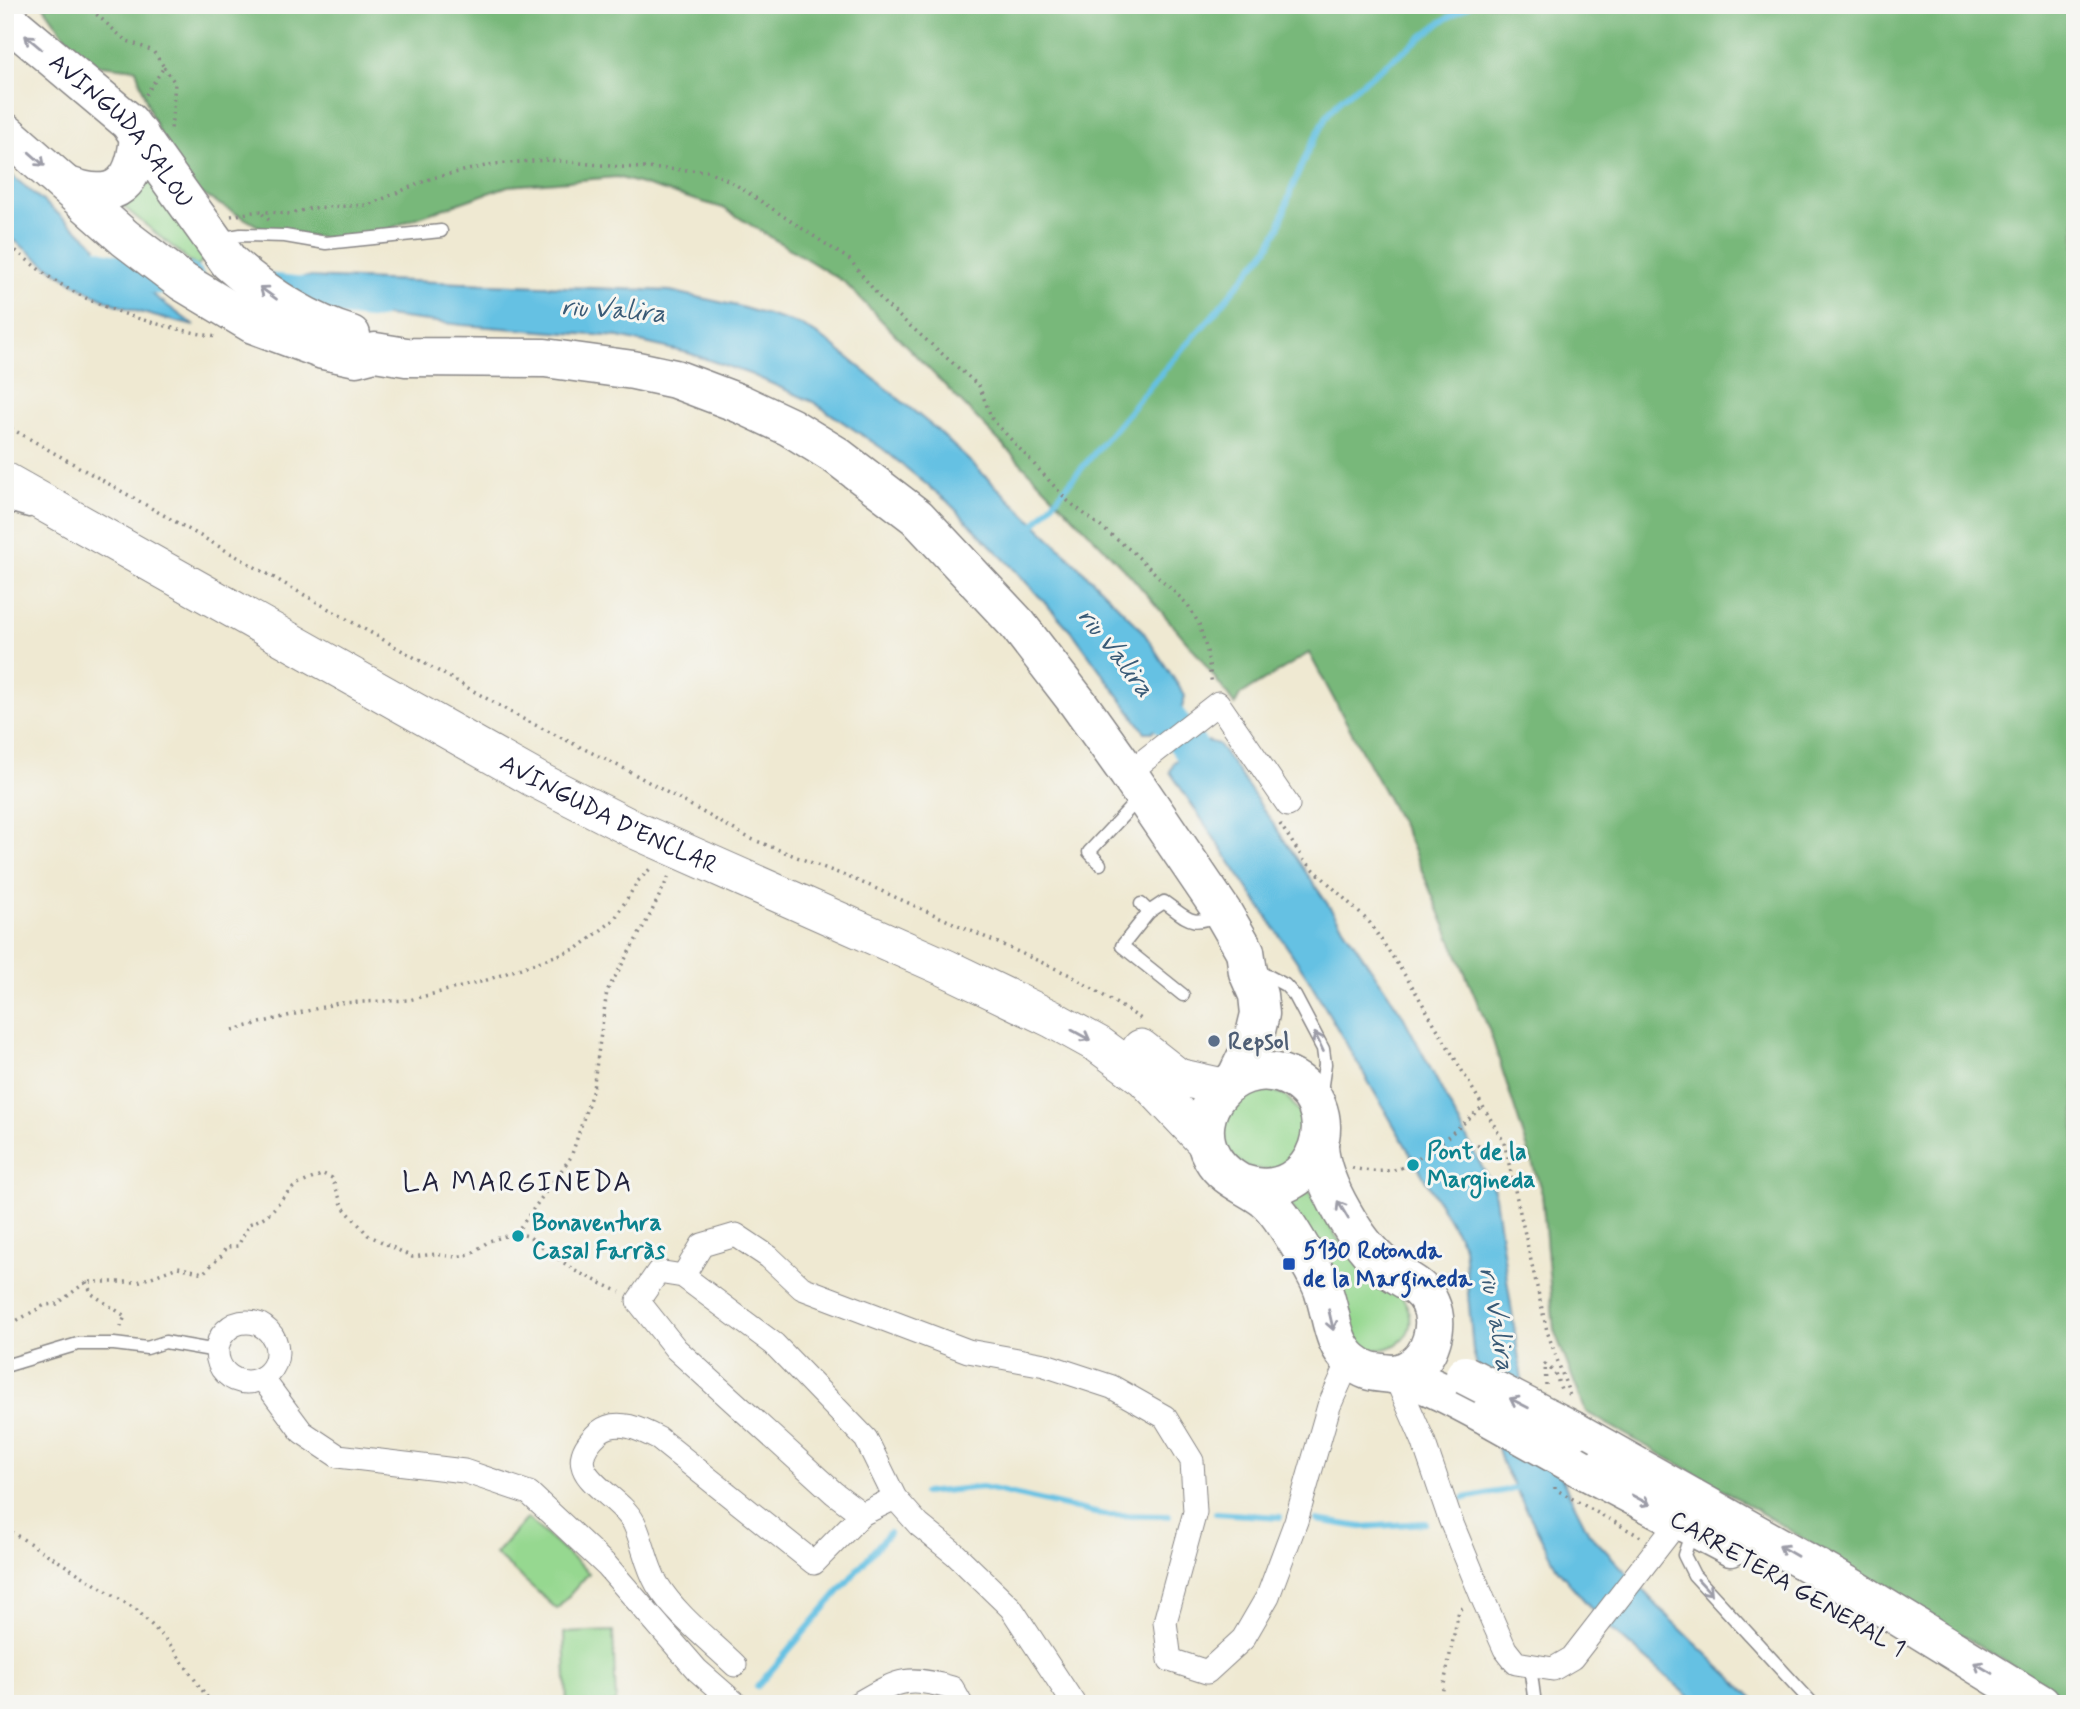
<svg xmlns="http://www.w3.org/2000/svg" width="2080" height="1709" viewBox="0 0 2080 1709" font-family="Mynerve,sans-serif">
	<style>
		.green { fill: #96d890; stroke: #5c7d66; stroke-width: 2 }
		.forest { fill: #78b87a; stroke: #4d6d5a; stroke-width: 2 }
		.water { fill: #65c1e3; stroke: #44728f; stroke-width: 2 }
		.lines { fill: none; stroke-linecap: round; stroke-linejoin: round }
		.stream { stroke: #65c1e3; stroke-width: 6 }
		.river { stroke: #65c1e3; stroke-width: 35 }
		.lane-casing { stroke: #888686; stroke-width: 15 }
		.street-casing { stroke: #888686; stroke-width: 25 }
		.primary-casing { stroke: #888686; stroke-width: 39 }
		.highway-casing { stroke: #888686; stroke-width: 41 }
		.path { stroke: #888686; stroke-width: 3.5; stroke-dasharray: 2 5; stroke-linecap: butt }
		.lane { stroke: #fff; stroke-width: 12 }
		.street { stroke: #fff; stroke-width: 23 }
		.primary { stroke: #fff; stroke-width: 37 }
		.highway { stroke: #fff; stroke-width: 38 }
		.highway-bridge-casing { stroke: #888686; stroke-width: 41; stroke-linecap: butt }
		.highway-bridge { stroke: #fff; stroke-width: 38 }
		.oneway { stroke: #9c9ca7 }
		.service-dot { fill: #5c6f8a; stroke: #f6f6f2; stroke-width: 2.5 }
		.culture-dot { fill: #0f9aa8; stroke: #f6f6f2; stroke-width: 2.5 }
		.transit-dot { fill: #1a4fb4; stroke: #f6f6f2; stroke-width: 2.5 }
		.labels { text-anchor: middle; stroke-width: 6; stroke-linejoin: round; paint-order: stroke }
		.street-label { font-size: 24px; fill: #22223b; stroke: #f6f6f2 }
		.service-label { font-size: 24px; font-weight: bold; fill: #4e5e75; stroke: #f6f6f2; text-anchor: start }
		.culture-label { font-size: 24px; font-weight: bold; fill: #0d838f; stroke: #f6f6f2; text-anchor: start }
		.transit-label { font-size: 24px; font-weight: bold; fill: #164399; stroke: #f6f6f2; text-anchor: start }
		.water-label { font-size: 26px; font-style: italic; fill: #395a76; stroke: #f6f6f2 }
		.quarter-label { font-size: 28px; letter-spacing: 2px; fill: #22223b; stroke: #f6f6f2 }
	</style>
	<rect width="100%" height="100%" fill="#f6f6f2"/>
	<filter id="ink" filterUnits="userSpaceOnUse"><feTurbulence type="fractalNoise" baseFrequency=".0143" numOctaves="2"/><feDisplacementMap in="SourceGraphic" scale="14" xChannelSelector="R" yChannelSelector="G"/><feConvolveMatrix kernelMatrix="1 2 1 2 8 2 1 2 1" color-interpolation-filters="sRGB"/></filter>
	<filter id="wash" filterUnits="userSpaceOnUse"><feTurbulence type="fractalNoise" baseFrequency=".00686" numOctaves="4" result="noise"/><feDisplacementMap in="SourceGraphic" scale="28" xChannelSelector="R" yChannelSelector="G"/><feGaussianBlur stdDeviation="1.57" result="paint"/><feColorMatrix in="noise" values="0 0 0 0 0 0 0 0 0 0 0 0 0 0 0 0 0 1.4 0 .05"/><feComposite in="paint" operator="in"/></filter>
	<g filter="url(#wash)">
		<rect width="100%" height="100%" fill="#efe9d2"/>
		<g class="green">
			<polygon points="146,174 208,255 197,267 119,203"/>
			<path d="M1265 1089C1287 1093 1291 1100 1303 1118L1297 1154C1290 1159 1282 1168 1274 1169 1216 1179 1204 1100 1265 1089Z"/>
			<path d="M1305 1183C1318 1207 1333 1235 1351 1256 1365 1275 1397 1283 1407 1306 1421 1337 1389 1357 1362 1347L1286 1196Z"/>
			<polygon points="527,1518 589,1573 557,1609 495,1554"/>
			<polygon points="613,1631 616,1704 567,1704 564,1633"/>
		</g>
		<polygon class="forest" points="43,5 2075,5 2075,1704 1712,1483 1586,1412 1554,1330 1542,1193 1490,1032 1406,833 1309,653 1240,695 1235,705 1195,651 1131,576 844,282 723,208 617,177 508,186 408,221 359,242 267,231 182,183 151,115 136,69 84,63"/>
		<g class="water">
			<path d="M5 170 90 240 96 247 94 251 195 326C162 318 126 311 96 295 63 279 34 256 5 233Z"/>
			<polygon points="304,277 670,291 737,306 801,325 830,343 937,430 1052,540 1142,630 1185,696 1181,712 1152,732 1145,732 1073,633 1012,567 948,502 883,449 813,402 750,374 688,353 619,337 462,325 360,313 284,280 304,281"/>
			<polygon points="1208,741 1218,744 1234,766 1402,1014 1494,1190 1526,1408 1589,1533 1668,1617 1759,1704 1698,1704 1603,1622 1558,1570 1502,1463 1473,1351 1464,1246 1308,978 1170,772 1174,762"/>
		</g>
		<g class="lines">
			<g class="stream">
				<polyline points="1031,529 1157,378 1213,315 1268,248 1279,228 1291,190 1309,149 1328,114 1341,99 1358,86 1441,22 1470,5"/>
				<polyline points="924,1493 982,1487 1104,1515 1169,1516"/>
				<polyline points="1464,1498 1524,1487"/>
				<polyline points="1216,1513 1280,1517"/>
				<polyline points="1317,1520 1361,1527 1425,1523"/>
				<polyline points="757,1687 889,1533"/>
			</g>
			<g class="river">
				<path d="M5 206C25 223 46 244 70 257 105 275 149 275 187 280"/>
				<polyline points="260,290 375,302"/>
				<polyline points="1142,683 1221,790"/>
			</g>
		</g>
	</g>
	<g filter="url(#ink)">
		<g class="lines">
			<defs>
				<g id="lane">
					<polyline points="218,239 241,235 285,236 326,243 441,231"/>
					<polyline points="5,504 29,511"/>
					<polyline points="1100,864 1089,852 1131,807 1141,800"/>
					<path d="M1141 904 1149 912 1164 902C1190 920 1190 927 1221 914"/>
					<polyline points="1149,912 1122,946 1183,995"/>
					<polyline points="1268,976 1285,985 1295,996 1323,1049 1325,1064 1320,1098"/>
					<polyline points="5,1366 78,1344 114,1344 147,1348 165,1342 217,1351"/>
					<polyline points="1692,1531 1684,1555 1694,1575 1813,1704"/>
					<polyline points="1530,1666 1535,1704"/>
				</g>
				<g id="street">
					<polyline points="1128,773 1218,703 1288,805"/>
					<polyline points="683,1276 702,1245 736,1235 769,1257 802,1288 968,1351 1045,1365 1112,1387 1165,1417 1192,1461 1195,1512 1165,1622 1170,1660 1207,1672 1243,1639 1268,1596 1296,1521 1329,1406 1350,1359"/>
					<circle cx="247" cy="1352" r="30"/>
					<polyline points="1394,1374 1423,1440 1450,1519 1483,1599 1505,1649 1516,1663 1553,1669 1572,1658 1679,1520"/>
					<polyline points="262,1378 302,1432 338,1456 464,1471 529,1493 607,1566 697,1670 736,1704"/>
					<polyline points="895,1498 862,1514 834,1493 676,1349 638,1301 658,1272 683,1276 774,1344 866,1439 895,1498 919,1525 955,1554 1011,1608 1074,1704"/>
					<path d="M735 1665C708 1639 676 1615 657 1584 646 1565 643 1542 634 1523 617 1490 552 1475 599 1432 617 1417 642 1430 659 1439L814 1563 862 1514"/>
					<path d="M857 1704C898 1681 905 1674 952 1688L961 1704"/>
				</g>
				<g id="primary">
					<path id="s1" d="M5 481 535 779 637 831 946 968 1052 1019 1099 1045 1144 1078 1206 1143"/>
					<polyline points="1141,1048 1178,1077 1223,1087"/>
				</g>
				<g id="highway">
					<path id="s2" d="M5 18 129 122 229 262C265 294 305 321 351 335"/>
					<polyline points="5,132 125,238 183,282 253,324 323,350 356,357 375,352 406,357 545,358 633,370 675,379 741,404 790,427 837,456 917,517 1018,625 1078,703 1128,773 1223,913 1245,951 1248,972 1258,995 1260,1014 1253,1043 1236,1078"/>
					<path d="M68 186C118 204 136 182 139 134"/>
					<path d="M1319 1146C1321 1183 1357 1244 1385 1266 1400 1279 1422 1284 1430 1303 1440 1325 1431 1358 1409 1369 1404 1372 1399 1373 1394 1374"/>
					<path d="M1243 1184C1318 1209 1354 1098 1281 1074 1232 1059 1187 1113 1212 1157 1224 1179 1247 1185 1265 1199 1282 1213 1302 1250 1313 1269 1317 1277 1322 1285 1324 1293 1332 1316 1332 1344 1352 1361 1369 1375 1377 1371 1396 1375 1407 1378 1420 1382 1431 1387 1450 1395 1469 1406 1488 1416"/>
					<polyline points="1574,1431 1854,1589 2041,1704"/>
					<polyline points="1581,1468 1731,1547"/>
				</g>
			</defs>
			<use href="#lane" class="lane-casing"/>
			<use href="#street" class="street-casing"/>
			<use href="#primary" class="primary-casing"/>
			<use href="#highway" class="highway-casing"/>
			<g class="path">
				<polyline points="86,5 125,40 153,51 164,67 143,99"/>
				<polyline points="164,67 175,83 171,130"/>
				<polyline points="231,216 259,211"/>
				<polyline points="269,220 259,211 290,214 311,208 368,205 432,178 494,164 548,160 621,167 708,171 730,181 850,260 885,304 979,386 992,419 1068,501 1134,553 1188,605 1199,624 1207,651 1212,685"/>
				<path d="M5 242C22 255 39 271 57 282 106 313 160 326 216 337"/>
				<polyline points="5,425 521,718 627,770 749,838 868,885 1070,975 1143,1020"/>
				<polyline points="1280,824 1304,860 1370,923 1412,986 1504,1142 1547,1331 1570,1396"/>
				<polyline points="233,1030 338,1003 409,1000 484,981 578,948 614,920 638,881 652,867"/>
				<polyline points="1477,1145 1508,1161"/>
				<path d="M1352 1168C1367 1171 1382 1173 1397 1169 1420 1163 1464 1123 1483 1106"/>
				<polyline points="516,1233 571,1157 593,1089 607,991 650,915 670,874"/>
				<polyline points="86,1282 92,1294 125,1316 120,1329"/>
				<path d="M5 1327 45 1305 57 1304 86 1282H138L178 1267 203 1273 221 1256 226 1247 238 1246 249 1224C273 1215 272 1209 288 1192 296 1184 312 1179 323 1174L332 1178 343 1207 368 1235 412 1257 435 1254 455 1257 471 1254 489 1241 516 1233 528 1236 575 1271 620 1292"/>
				<polyline points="1546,1385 1545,1364 1555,1373 1562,1392"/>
				<polyline points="1555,1487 1555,1489 1641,1537"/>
				<polyline points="5,1528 137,1610 169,1643 212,1704"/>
				<polyline points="1440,1704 1459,1610 1465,1607"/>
			</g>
			<use href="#lane" class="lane"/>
			<use href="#street" class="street"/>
			<use href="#primary" class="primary"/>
			<use href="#highway" class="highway"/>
			<defs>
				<g id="highway-bridge">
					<polyline points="1465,1375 1574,1431"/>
					<polyline points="1488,1416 1581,1468"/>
				</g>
			</defs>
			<use href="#highway-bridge" class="highway-bridge-casing"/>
			<use href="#highway-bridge" class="highway-bridge"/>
		</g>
		<defs><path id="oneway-shaft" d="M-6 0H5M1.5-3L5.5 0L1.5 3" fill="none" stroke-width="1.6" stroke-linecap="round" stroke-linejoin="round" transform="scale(1.75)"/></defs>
		<g class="oneway">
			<use href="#oneway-shaft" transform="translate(33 42) rotate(-140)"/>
			<use href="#oneway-shaft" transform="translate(37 159) rotate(41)"/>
			<use href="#oneway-shaft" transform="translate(268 293) rotate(-144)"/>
			<use href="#oneway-shaft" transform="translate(1081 1035) rotate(29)"/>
			<use href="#oneway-shaft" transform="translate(1319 1042) rotate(-115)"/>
			<use href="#oneway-shaft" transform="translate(1343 1210) rotate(-121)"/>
			<use href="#oneway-shaft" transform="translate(1331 1320) rotate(77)"/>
			<use href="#oneway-shaft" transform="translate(1519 1403) rotate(-153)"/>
			<use href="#oneway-shaft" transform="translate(1641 1500) rotate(28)"/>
			<use href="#oneway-shaft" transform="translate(1788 1551) rotate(-150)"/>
			<use href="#oneway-shaft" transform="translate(1705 1587) rotate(47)"/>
			<use href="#oneway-shaft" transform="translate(1983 1668) rotate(-149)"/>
		</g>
	</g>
	<circle class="service-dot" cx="1214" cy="1041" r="7"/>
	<g class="culture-dot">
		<circle cx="1413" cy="1165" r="7"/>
		<circle cx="518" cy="1236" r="7"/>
	</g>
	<rect class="transit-dot" x="1282" y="1257" width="14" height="14" rx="3.5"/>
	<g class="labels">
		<g class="street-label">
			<text dy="8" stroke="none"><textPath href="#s2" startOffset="163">AVINGUDA SALOU</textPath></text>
			<text dy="8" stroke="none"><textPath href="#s1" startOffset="690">AVINGUDA D'ENCLAR</textPath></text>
			<text transform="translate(1788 1583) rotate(30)" y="8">CARRETERA GENERAL 1</text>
		</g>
		<g class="service-label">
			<text x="1228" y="1049">Repsol</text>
		</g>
		<g class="culture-label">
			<text x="1427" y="1159">Pont de la<tspan x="1427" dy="28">Margineda</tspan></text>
			<text x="532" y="1230">Bonaventura<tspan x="532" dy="28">Casal Farràs</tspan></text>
		</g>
		<g class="transit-label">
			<text x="1303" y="1258">5130 Rotonda<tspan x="1303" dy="28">de la Margineda</tspan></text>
		</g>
		<g class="water-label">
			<text transform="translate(614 309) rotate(4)" y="9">riu Valira</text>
			<text transform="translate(1117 652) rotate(52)" y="9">riu Valira</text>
			<text transform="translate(1498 1319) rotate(80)" y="9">riu Valira</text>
		</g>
		<g class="quarter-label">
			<text x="518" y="1191">LA MARGINEDA</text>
		</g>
	</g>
	<rect width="2080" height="1709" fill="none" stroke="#f6f6f2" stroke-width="28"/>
</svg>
